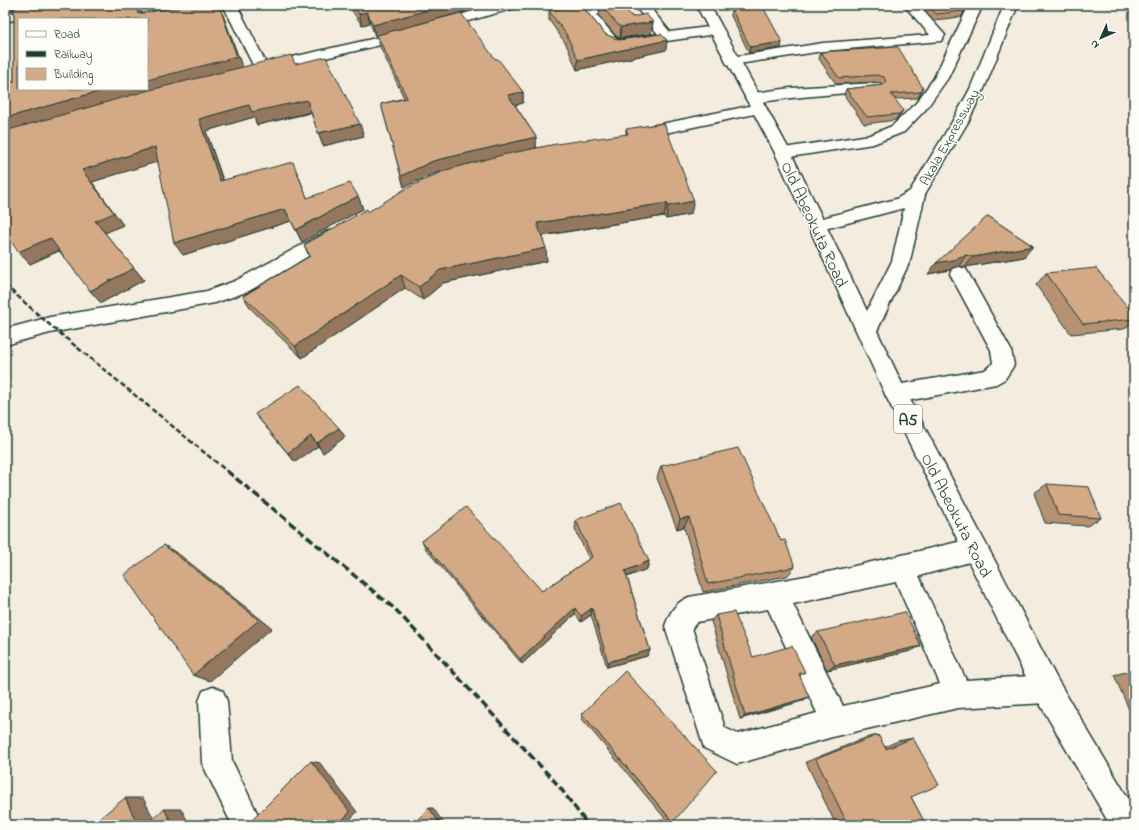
<svg xmlns="http://www.w3.org/2000/svg" width="1139" height="830" viewBox="0 0 1139 830" font-family="'Indie Flower',sans-serif">
	<style>
		.lines { fill: none; stroke-linecap: round; stroke-linejoin: round }
		.minor-casing { stroke: #1f3d34; stroke-width: 3 }
		.major-casing { stroke: #1f3d34; stroke-width: 3 }
		.highway-casing { stroke: #1f3d34; stroke-width: 3 }
		.minor { fill: #fdfcf7; fill-rule: evenodd }
		.major { fill: #fdfcf7; fill-rule: evenodd }
		.highway { fill: #fdfcf7; fill-rule: evenodd }
		.rail-far1 { stroke: #1f3d34; stroke-width: 2.5; stroke-dasharray: 5.5 2.5; stroke-linecap: butt }
		.rail { stroke: #1f3d34; stroke-width: 3.5; stroke-dasharray: 8 3.5; stroke-linecap: butt }
		.wall { fill: #b69273; stroke: #1f3d34 }
		.shaded-wall { fill: #94775e; stroke: #1f3d34 }
		.building { fill: #d4aa86; stroke: #1f3d34 }
		.labels { text-anchor: middle; stroke-width: 3; stroke-linejoin: round; paint-order: stroke }
		.far-street-label { font-size: 14px; fill: #1f3d34; stroke: #fdfcf7 }
		.shield { fill: #fdfcf7; stroke: #62766e; stroke-width: 1 }
		.shield-label { font-size: 16px; font-weight: bold; fill: #1f3d34 }
		.street-label { font-size: 17px; fill: #1f3d34; stroke: #fdfcf7 }
	</style>
	<rect width="100%" height="100%" fill="#f5ece0"/>
	<filter id="ink" filterUnits="userSpaceOnUse"><feTurbulence type="fractalNoise" baseFrequency=".025" numOctaves="2"/><feDisplacementMap in="SourceGraphic" scale="8" xChannelSelector="R" yChannelSelector="G"/><feConvolveMatrix kernelMatrix="1 2 1 2 8 2 1 2 1" color-interpolation-filters="sRGB"/></filter>
	<g filter="url(#ink)">
		<g class="lines">
			<defs>
				<g id="minor">
					<polygon points="48,5 74,5 72,8 67,9 5,22 5,14"/>
					<polygon points="223,5 237,5 266,63 385,36 495,5 517,5 515,8 393,42 262,73 257,72 255,69"/>
					<polygon points="596,5 621,5 619,8 605,11 597,15 615,37 620,40 658,34 634,5 648,5 670,32 716,26 721,27 723,30 721,33 716,34 618,48 605,43 583,15 587,10"/>
					<polygon points="904,5 918,5 945,35 941,41 823,51 732,65 727,64 725,61 727,58 732,57 823,43 930,35"/>
					<polygon points="875,83 880,84 882,87 880,90 791,98 753,103 748,101 745,98 748,95 753,93 791,88"/>
					<polygon points="759,104 764,106 767,109 764,112 637,139 631,137 629,134 631,131 637,129"/>
					<polygon points="332,230 338,232 341,236 338,240 249,291 215,303 50,333 5,345 5,329 50,317 207,291 235,281 326,232"/>
					<polygon points="959,267 966,269 1011,350 1014,365 1005,379 996,384 896,403 888,400 885,394 888,388 896,385 985,370 993,363 991,350 950,274 952,269"/>
					<path d="M975 538 984 542 987 550 984 558 919 576 966 680 1047 675 1057 679 1061 689 1057 699 1047 703 958 708 836 736 737 764 704 748 665 626C670 612 675 603 689 597L833 571ZM896 582 940 684 843 706 793 604ZM768 609 817 713 738 734 725 728 692 628 697 622Z"/>
					<polygon points="213,687 223,691 227,701 232,761 263,825 232,825 202,763 199,701 203,691"/>
				</g>
				<g id="major">
					<polygon points="969,5 983,5 948,78 926,109 904,132 873,144 783,158 777,157 775,153 777,149 870,135 892,126 916,103 934,78"/>
					<polygon points="1004,5 1018,5 984,89 968,122 922,199 908,207 817,231 811,229 808,225 811,221 896,199 910,191 952,122 970,89"/>
				</g>
				<polygon id="highway" points="696,5 710,5 791,153 867,311 892,261 907,195 910,191 916,189 922,191 925,195 910,261 877,331 905,390 1057,679 1134,808 1134,825 1110,825 1037,699 885,394 775,153"/>
			</defs>
			<use href="#minor" class="minor-casing"/>
			<use href="#major" class="major-casing"/>
			<use href="#highway" class="highway-casing"/>
			<use href="#minor" class="minor"/>
			<use href="#major" class="major"/>
			<use href="#highway" class="highway"/>
			<polyline class="rail-far1" points="5,285 50,325 228,472"/>
			<polyline class="rail" points="227,471 395,609 558,785 588,825"/>
		</g>
		<g class="wall">
			<polygon points="5,5 142,13 186,5 219,5 242,67 295,64 364,136 323,146 311,113 257,125 254,117 206,131 223,180 298,174 307,198 358,196 363,209 302,242 291,221 183,255 158,161 92,182 123,225 105,233 144,280 101,303 59,251 30,264 8,130 14,83 14,9 8,10"/>
			<polygon points="348,5 478,5 463,12 397,30 495,59 523,92 523,103 515,105 536,137 536,148 626,135 626,129 691,214 666,219 664,216 542,236 547,261 443,283 423,300 405,288 302,358 251,309 243,296 309,256 304,245 368,212 446,170 436,173 404,187 381,104 404,98 380,47 377,35 375,36 370,23 362,25"/>
			<polygon points="600,5 622,5 632,17 653,22 651,34 620,38 616,36 599,16"/>
			<polygon points="730,5 762,5 781,48 749,53 731,16"/>
			<polygon points="920,5 960,5 965,10 961,17 934,20"/>
			<polygon points="582,6 605,34 619,40 666,50 577,70 566,44 549,20 549,11"/>
			<polygon points="821,52 923,88 918,98 895,99 900,116 896,120 864,124 844,95 846,89 882,85 881,83 875,82 836,84 819,59"/>
			<polygon points="988,216 1033,246 1024,257 965,267 959,266 952,268 950,270 928,274"/>
			<polygon points="1046,273 1134,315 1134,321 1124,329 1071,334 1036,285"/>
			<polygon points="255,414 339,428 345,437 323,453 318,446 295,462"/>
			<polygon points="661,466 781,541 795,567 787,576 703,592 684,527 677,529 657,478"/>
			<polygon points="1047,484 1101,518 1087,526 1045,523 1034,493"/>
			<polygon points="576,520 649,561 647,569 627,577 650,650 647,656 607,667 591,615 581,622 575,614 522,664 426,549 422,541 542,591 589,559 575,529"/>
			<polygon points="716,615 753,657 805,672 800,675 802,701 740,719 711,621"/>
			<polygon points="818,632 911,651 827,670 811,637"/>
			<polygon points="1134,670 1134,721 1114,675"/>
			<polygon points="582,714 673,822 668,822 582,719"/>
			<polygon points="878,735 884,747 898,741 913,738 911,797 926,825 836,825 806,762 865,738"/>
		</g>
		<g class="shaded-wall">
			<polygon points="5,5 39,5 8,10"/>
			<polygon points="136,5 140,5 143,19 138,14"/>
			<polygon points="219,5 222,12 243,69 10,132 5,126 5,118 86,95 111,89 147,89 147,80"/>
			<polygon points="446,5 478,5 463,12 375,36 373,25"/>
			<polygon points="367,12 370,23 362,25 359,14"/>
			<polygon points="653,22 651,34 620,38 621,27"/>
			<polygon points="667,40 666,50 577,70 578,60"/>
			<polygon points="782,42 781,48 749,53 750,47"/>
			<polygon points="523,92 523,103 509,107 508,95"/>
			<polygon points="307,100 311,112 257,125 254,117 206,131 227,193 220,181 199,119 249,105"/>
			<polygon points="903,110 900,116 896,120 899,114"/>
			<polygon points="360,124 364,136 323,146 318,133"/>
			<polygon points="536,137 536,148 436,173 404,187 401,176 433,161"/>
			<polygon points="155,147 163,160 92,182 123,225 105,233 95,221 82,170"/>
			<polygon points="358,196 363,209 302,242 296,230"/>
			<polygon points="694,201 691,214 666,219 668,206"/>
			<polygon points="667,203 664,216 538,236 537,223"/>
			<polygon points="285,209 291,221 183,255 174,243"/>
			<polygon points="50,238 60,250 30,264 18,252"/>
			<polygon points="1033,246 1024,257 965,267 973,257"/>
			<polygon points="546,248 547,261 443,283 423,300 419,287 440,270"/>
			<polygon points="966,255 959,266 952,268 950,270 928,274 936,263"/>
			<polygon points="134,268 144,280 101,303 90,291"/>
			<polygon points="401,275 405,288 302,358 295,346"/>
			<polygon points="339,428 345,437 323,453 317,443"/>
			<polygon points="311,436 318,446 295,462 288,453"/>
			<polygon points="689,517 684,527 677,529 680,519"/>
			<polygon points="164,545 180,555 272,628 210,681 193,675"/>
			<polygon points="649,561 647,569 623,578 625,571"/>
			<polygon points="575,608 575,614 522,664 520,659"/>
			<polygon points="592,608 591,615 581,622 581,616"/>
			<polygon points="921,646 911,651 827,670 835,665"/>
			<polygon points="650,650 647,656 607,667 608,662"/>
			<polygon points="809,697 802,701 740,719 745,716"/>
			<polygon points="311,761 320,763 357,812 345,825 337,825"/>
			<polygon points="125,798 143,798 157,825 138,825"/>
			<polygon points="429,808 433,808 445,825 441,825"/>
			<polygon points="164,809 181,809 190,825 173,825"/>
		</g>
		<g class="building">
			<polygon points="27,5 136,5 138,14 186,5 219,5 237,57 147,80 147,19 19,19 19,89 111,89 86,95 5,118 5,76 14,83 14,8"/>
			<polygon points="353,5 446,5 373,25 367,12 359,14"/>
			<polygon points="577,5 582,5 582,6 605,34 619,40 661,34 667,40 578,60 566,34 549,11"/>
			<polygon points="601,5 622,5 632,17 646,14 653,22 621,27 617,24"/>
			<polygon points="732,5 762,5 782,42 750,47 732,10"/>
			<polygon points="928,5 960,5 965,10 964,11 936,14"/>
			<polygon points="461,13 495,59 498,59 523,92 508,95 536,137 433,161 401,176 381,104 407,98 377,35"/>
			<polygon points="898,47 923,88 921,92 891,94 903,110 899,114 867,117 846,89 883,85 886,82 884,77 877,75 839,78 821,52"/>
			<polygon points="291,55 295,64 326,57 360,124 318,133 307,100 252,112 249,105 199,119 220,181 293,162 307,198 350,183 358,196 296,230 285,209 174,243 155,147 82,170 114,213 95,221 134,268 90,291 50,238 18,252 5,231 5,131 146,91"/>
			<polygon points="664,123 694,201 668,206 667,203 537,223 546,248 440,270 419,287 401,275 295,346 243,296 310,256 304,245 367,209 368,212 405,189 446,170 502,155 556,144 628,134 626,129"/>
			<polygon points="988,216 1033,246 973,257 966,255 959,257 957,259 936,263"/>
			<polygon points="1096,268 1134,315 1134,319 1083,324 1046,273"/>
			<polygon points="300,385 339,428 317,443 311,436 288,453 255,414"/>
			<polygon points="738,448 781,541 785,540 795,567 708,584 689,517 680,519 661,466"/>
			<polygon points="1047,484 1089,487 1101,518 1058,515"/>
			<polygon points="621,503 649,561 625,571 650,650 608,662 592,608 581,616 575,608 520,659 422,541 466,507 542,591 592,557 576,520"/>
			<polygon points="164,545 259,620 193,675 124,575"/>
			<polygon points="734,612 753,657 792,646 805,672 799,674 809,697 745,716 716,615"/>
			<polygon points="905,612 921,646 835,665 818,632"/>
			<polygon points="625,671 717,771 673,822 582,714"/>
			<polygon points="878,735 886,749 913,738 939,785 911,797 926,825 848,825 816,759"/>
			<polygon points="311,761 350,812 337,825 255,825 252,820"/>
			<polygon points="125,798 138,825 91,825"/>
			<polygon points="429,808 441,825 412,825"/>
			<polygon points="164,809 173,825 145,825"/>
		</g>
	</g>
	<g class="labels">
		<g class="far-street-label">
			<text transform="translate(949 137) rotate(-61)" y="5">Akala Expressway</text>
		</g>
		<rect class="shield" x="894" y="405" width="28" height="28" rx="3"/>
		<g class="shield-label">
			<text x="908" y="425">A5</text>
		</g>
		<g class="street-label">
			<text transform="translate(815 224) rotate(65)" y="6">Old Abeokuta Road</text>
			<text transform="translate(957 515) rotate(63)" y="6">Old Abeokuta Road</text>
		</g>
	</g>
	<rect width="1139" height="830" fill="none" stroke="#fdfcf7" stroke-width="20"/>
	<rect x="10" y="10" width="1119" height="810" fill="none" stroke="#1f3d34" stroke-width="1.5" filter="url(#ink)"/>
	<rect x="18" y="18" width="130" height="72" fill="#fdfcf7" stroke="#a4b0a9"/>
	<rect x="26" y="31" width="20" height="6" fill="#fdfcf7" stroke="#a4b0a9"/>
	<text x="54" y="38" font-size="12" fill="#1f3d34">Road</text>
	<rect x="26" y="51" width="20" height="6" fill="#1f3d34" stroke="#a4b0a9"/>
	<text x="54" y="58" font-size="12" fill="#1f3d34">Railway</text>
	<rect x="26" y="68" width="20" height="12" fill="#d4aa86" stroke="#a4b0a9"/>
	<text x="54" y="78" font-size="12" fill="#1f3d34">Building</text>
	<g transform="translate(1101 38) rotate(225)" stroke="#fdfcf7" stroke-width="3" paint-order="stroke">
	<path d="M0-3L7 15L0 10L-7 15Z" fill="#1f3d34"/>
	<text y="-6" font-size="11" font-weight="bold" text-anchor="middle" fill="#1f3d34">N</text>
	</g>
</svg>
